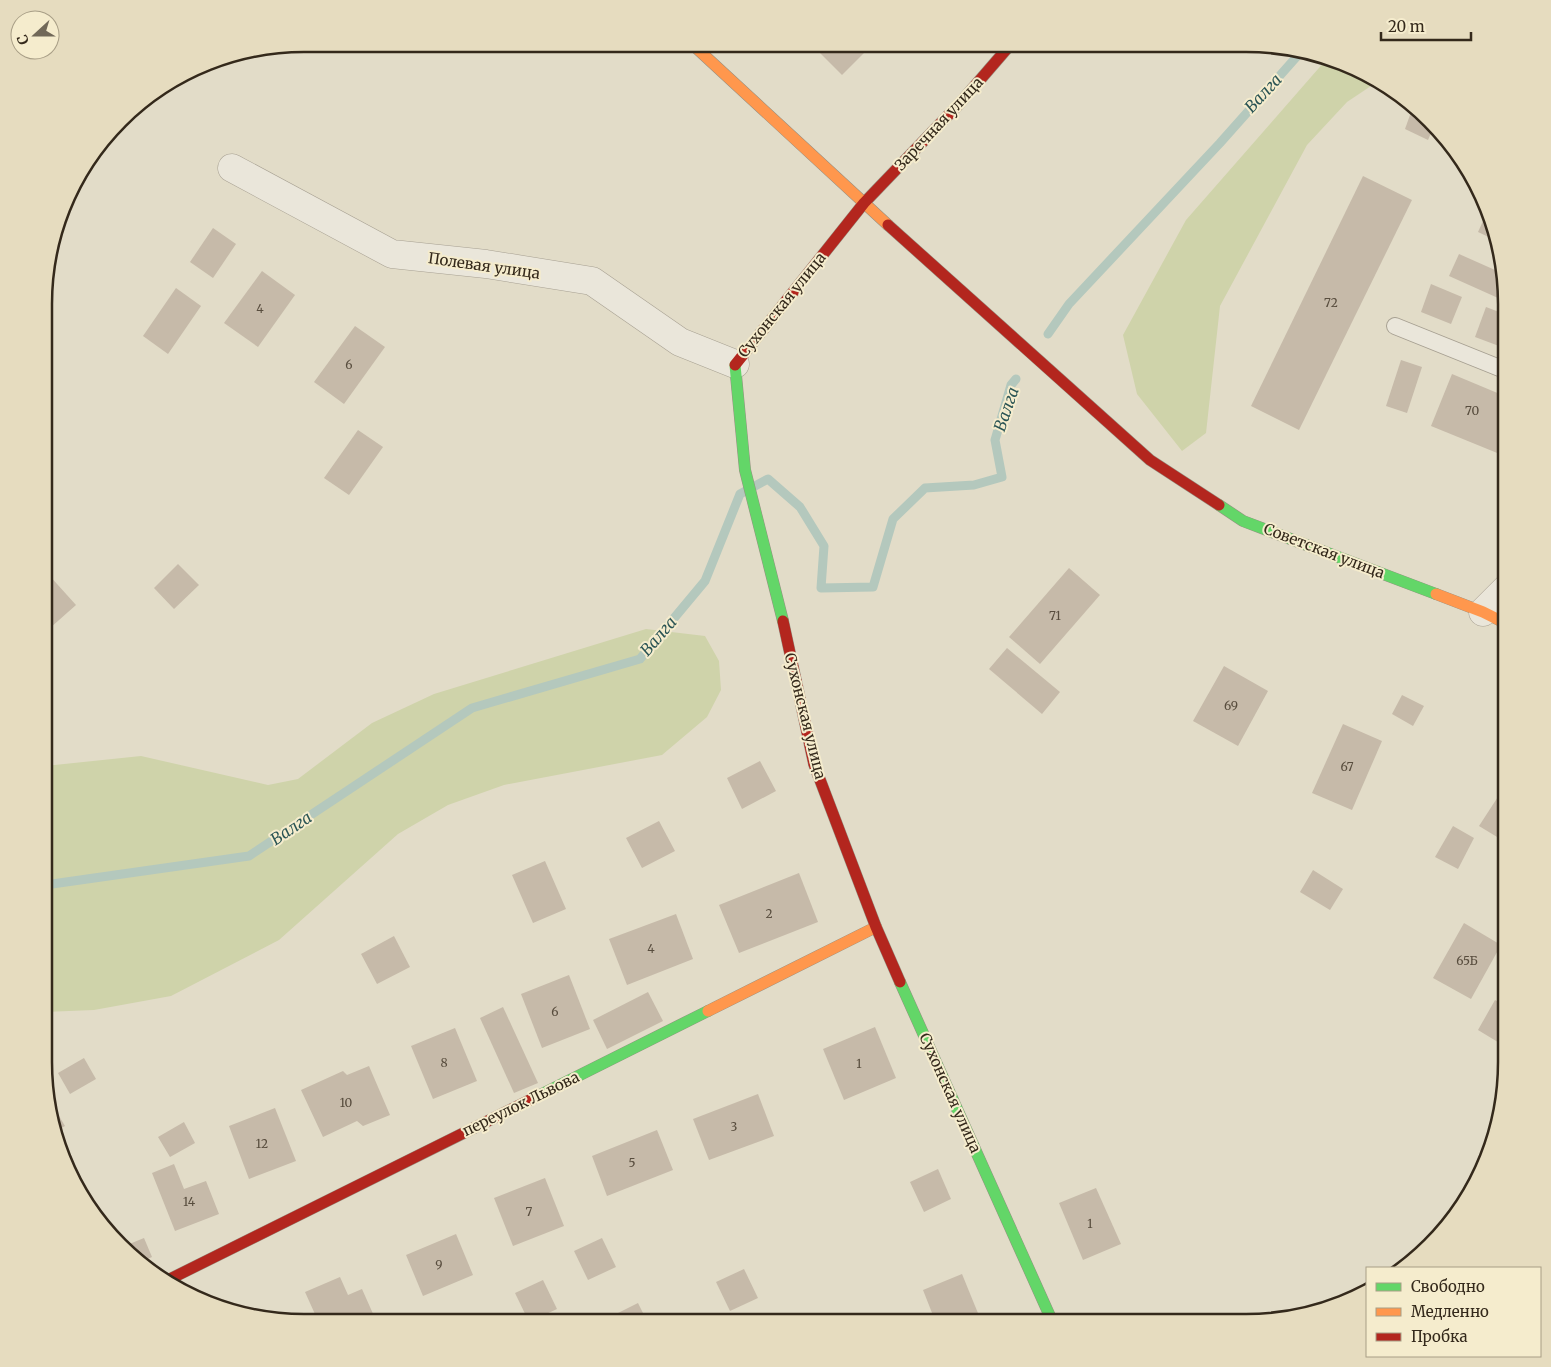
<svg xmlns="http://www.w3.org/2000/svg" width="1551" height="1367" viewBox="0 0 1551 1367" font-family="Merriweather,serif">
	<style>
		.green { fill: #cfd3aa }
		.lines { fill: none; stroke-linecap: round; stroke-linejoin: round }
		.stream { stroke: #b4c8bd; stroke-width: 9 }
		.building { fill: #c6baa9 }
		.lane-casing { stroke: #a7a092; stroke-width: 18 }
		.street-casing { stroke: #a7a092; stroke-width: 29 }
		.fast-casing { stroke: #969082; stroke-width: 12 }
		.slow-casing { stroke: #969082; stroke-width: 12 }
		.jam-casing { stroke: #969082; stroke-width: 12 }
		.lane { stroke: #eae6da; stroke-width: 16 }
		.street { stroke: #eae6da; stroke-width: 28 }
		.fast { stroke: #63d668; stroke-width: 11 }
		.slow { stroke: #ff974d; stroke-width: 11 }
		.jam { stroke: #b3261e; stroke-width: 11 }
		.labels { text-anchor: middle; stroke-width: 4; stroke-linejoin: round; paint-order: stroke }
		.number-label { font-size: 12px; fill: #584d3e }
		.street-label { font-size: 15px; fill: #34291b; stroke: #f5eccd }
		.water-label { font-size: 16px; font-style: italic; fill: #2a5454; stroke: #f5eccd }
		.rim { fill: none; stroke: #34291b; stroke-width: 2.5 }
	</style>
	<rect width="100%" height="100%" fill="#e2dcc8"/>
	<g class="green">
		<polygon points="1325,61 1362,71 1377,82 1347,102 1307,145 1220,306 1206,433 1182,451 1137,394 1123,335 1186,220"/>
		<polygon points="646,629 705,636 719,661 721,690 707,717 662,755 504,785 448,805 398,834 279,940 171,996 94,1010 44,1012 45,766 141,756 268,785 298,779 372,723 434,694"/>
	</g>
	<g class="lines">
		<g class="stream">
			<polyline points="1048,334 1069,304 1220,143 1299,54"/>
			<polyline points="45,885 249,856 472,708 640,659 705,581 740,494 768,479 800,507 824,546 821,588 873,587 893,519 925,488 974,485 1002,477 995,440 1011,385 1016,379"/>
		</g>
	</g>
	<g class="building">
		<polygon points="811,44 873,44 842,75"/>
		<polygon points="1410,115 1434,126 1428,140 1405,129"/>
		<polygon points="1363,176 1412,200 1299,430 1251,406"/>
		<polygon points="1488,210 1490,217 1495,240 1478,232"/>
		<polygon points="213,228 236,244 213,278 190,262"/>
		<polygon points="1459,254 1504,274 1507,288 1507,302 1449,276"/>
		<polygon points="262,271 295,295 258,347 224,323"/>
		<polygon points="1431,284 1462,297 1451,324 1421,312"/>
		<polygon points="176,288 201,306 168,354 143,336"/>
		<polygon points="1486,307 1507,315 1507,349 1475,337"/>
		<polygon points="355,326 385,347 344,404 314,382"/>
		<polygon points="1401,360 1422,367 1407,413 1386,406"/>
		<polygon points="1452,374 1507,397 1507,457 1431,426"/>
		<polygon points="358,430 383,447 349,495 324,478"/>
		<polygon points="178,564 199,585 174,609 154,588"/>
		<polygon points="1069,568 1100,595 1040,664 1009,637"/>
		<polygon points="48,574 76,605 50,628 45,623 45,576"/>
		<polygon points="1007,648 1060,692 1042,714 989,669"/>
		<polygon points="1224,666 1268,691 1238,746 1193,721"/>
		<polygon points="1402,695 1424,706 1413,726 1392,714"/>
		<polygon points="1343,724 1382,741 1352,810 1312,793"/>
		<polygon points="760,761 776,791 742,809 727,778"/>
		<polygon points="1505,786 1507,787 1507,843 1479,826"/>
		<polygon points="659,821 675,851 642,868 626,838"/>
		<polygon points="1453,826 1474,838 1458,869 1435,857"/>
		<polygon points="545,861 566,909 533,923 512,875"/>
		<polygon points="1313,870 1343,889 1330,910 1300,892"/>
		<polygon points="799,873 818,922 739,953 719,905"/>
		<polygon points="676,914 693,959 627,985 609,939"/>
		<polygon points="1464,923 1501,945 1471,999 1433,978"/>
		<polygon points="394,936 410,967 377,984 361,954"/>
		<polygon points="569,975 590,1029 542,1048 521,994"/>
		<polygon points="648,992 663,1021 607,1049 593,1020"/>
		<polygon points="1495,1000 1507,1007 1507,1044 1506,1047 1478,1030"/>
		<polygon points="503,1007 538,1083 514,1093 480,1018"/>
		<polygon points="875,1027 896,1078 844,1100 823,1049"/>
		<polygon points="455,1028 477,1081 433,1099 411,1046"/>
		<polygon points="84,1058 96,1079 70,1094 58,1073"/>
		<polygon points="369,1066 390,1115 363,1126 357,1121 323,1137 301,1090 343,1071 347,1075"/>
		<polygon points="758,1094 774,1136 709,1160 693,1119"/>
		<polygon points="53,1106 65,1126 56,1131 51,1107"/>
		<polygon points="275,1108 296,1161 249,1179 229,1126"/>
		<polygon points="184,1122 195,1143 170,1157 158,1137"/>
		<polygon points="657,1130 673,1170 607,1196 592,1156"/>
		<polygon points="174,1164 184,1189 206,1181 219,1214 175,1231 152,1173"/>
		<polygon points="938,1169 951,1199 924,1212 910,1182"/>
		<polygon points="545,1178 564,1226 513,1246 494,1198"/>
		<polygon points="1096,1188 1121,1244 1083,1260 1059,1203"/>
		<polygon points="456,1234 473,1275 423,1296 406,1255"/>
		<polygon points="144,1238 152,1257 139,1263 122,1247"/>
		<polygon points="602,1238 616,1267 588,1280 574,1251"/>
		<polygon points="744,1269 758,1298 730,1311 716,1282"/>
		<polygon points="962,1274 982,1323 936,1323 923,1290"/>
		<polygon points="340,1277 348,1295 362,1289 374,1316 357,1323 319,1323 305,1292"/>
		<polygon points="543,1280 557,1309 529,1322 515,1293"/>
		<polygon points="638,1303 648,1323 598,1323"/>
	</g>
	<g class="lines">
		<defs>
			<polyline id="lane" points="1395,326 1507,371"/>
			<g id="street">
				<polyline points="232,168 392,254 486,264 592,281 680,342 735,364"/>
				<polyline points="1483,612 1507,588"/>
			</g>
			<g id="fast">
				<polyline points="735,365 745,470 783,621"/>
				<polyline points="1219,505 1243,521 1436,594"/>
				<polyline points="900,982 1053,1323"/>
				<polyline points="538,1096 708,1011"/>
			</g>
			<g id="slow">
				<polyline points="692,44 888,225"/>
				<polyline points="1436,594 1483,612 1507,624"/>
				<polyline points="708,1011 876,927"/>
			</g>
			<g id="jam">
				<polyline points="888,225 1150,460 1219,505"/>
				<polyline points="735,365 864,203 960,103 1011,44"/>
				<polyline points="783,621 814,764 876,927 900,982"/>
				<polyline points="166,1281 538,1096"/>
			</g>
		</defs>
		<use href="#lane" class="lane-casing"/>
		<use href="#street" class="street-casing"/>
		<use href="#fast" class="fast-casing"/>
		<use href="#slow" class="slow-casing"/>
		<use href="#jam" class="jam-casing"/>
		<use href="#lane" class="lane"/>
		<use href="#street" class="street"/>
		<use href="#fast" class="fast"/>
		<use href="#slow" class="slow"/>
		<use href="#jam" class="jam"/>
	</g>
	<g class="labels">
		<g class="number-label">
			<text x="1331" y="307">72</text>
			<text x="260" y="313">4</text>
			<text x="349" y="369">6</text>
			<text x="1472" y="415">70</text>
			<text x="1055" y="620">71</text>
			<text x="1231" y="710">69</text>
			<text x="1347" y="771">67</text>
			<text x="769" y="918">2</text>
			<text x="651" y="953">4</text>
			<text x="1467" y="965">65Б</text>
			<text x="555" y="1016">6</text>
			<text x="444" y="1067">8</text>
			<text x="859" y="1068">1</text>
			<text x="346" y="1107">10</text>
			<text x="734" y="1131">3</text>
			<text x="262" y="1148">12</text>
			<text x="632" y="1167">5</text>
			<text x="189" y="1206">14</text>
			<text x="529" y="1216">7</text>
			<text x="1090" y="1228">1</text>
			<text x="439" y="1269">9</text>
		</g>
		<g class="street-label">
			<text transform="translate(939 124) rotate(-47)" y="5">Заречная улица</text>
			<text transform="translate(484 266) rotate(8)" y="5">Полевая улица</text>
			<text transform="translate(782 305) rotate(-51)" y="5">Сухонская улица</text>
			<text transform="translate(1324 551) rotate(21)" y="5">Советская улица</text>
			<text transform="translate(805 716) rotate(76)" y="5">Сухонская улица</text>
			<text transform="translate(950 1093) rotate(66)" y="5">Сухонская улица</text>
			<text transform="translate(521 1104) rotate(-26)" y="5">переулок Львова</text>
		</g>
		<g class="water-label">
			<text transform="translate(1263 93) rotate(-47)" y="6">Валга</text>
			<text transform="translate(1006 409) rotate(-71)" y="6">Валга</text>
			<text transform="translate(658 636) rotate(-49)" y="6">Валга</text>
			<text transform="translate(291 828) rotate(-34)" y="6">Валга</text>
		</g>
	</g>
	<path d="M0 0H1551V1367H0ZM304 52H1246A252 252 0 0 1 1498 304V1062A252 252 0 0 1 1246 1314H304A252 252 0 0 1 52 1062V304A252 252 0 0 1 304 52Z" fill="#e6dcbf" fill-rule="evenodd"/>
	<path class="rim" d="M304 52H1246A252 252 0 0 1 1498 304V1062A252 252 0 0 1 1246 1314H304A252 252 0 0 1 52 1062V304A252 252 0 0 1 304 52Z"/>
	<rect x="1366" y="1267" width="175" height="90" fill="#f5eccd" stroke="#a89e86"/>
	<rect x="1376" y="1283" width="25" height="8" fill="#63d668" stroke="#a89e86"/>
	<text x="1411" y="1292" font-size="15" fill="#34291b">Свободно</text>
	<rect x="1376" y="1308" width="25" height="8" fill="#ff974d" stroke="#a89e86"/>
	<text x="1411" y="1317" font-size="15" fill="#34291b">Медленно</text>
	<rect x="1376" y="1333" width="25" height="8" fill="#b3261e" stroke="#a89e86"/>
	<text x="1411" y="1342" font-size="15" fill="#34291b">Пробка</text>
	<g transform="translate(35 35) rotate(249)"><circle r="24" fill="#f5eccd" stroke="#a89e86"/>
	<path d="M0-4L9 19L0 12L-9 19Z" fill="#716858"/>
	<text y="-8" font-size="14" font-weight="bold" text-anchor="middle" fill="#34291b">С</text>
	</g>
	<path d="M1381 32v8h90v-8" fill="none" stroke="#34291b" stroke-width="2.5"/>
	<text x="1388" y="32" font-size="15" fill="#34291b" stroke="#f5eccd" stroke-width="4" paint-order="stroke">20 m</text>
</svg>
